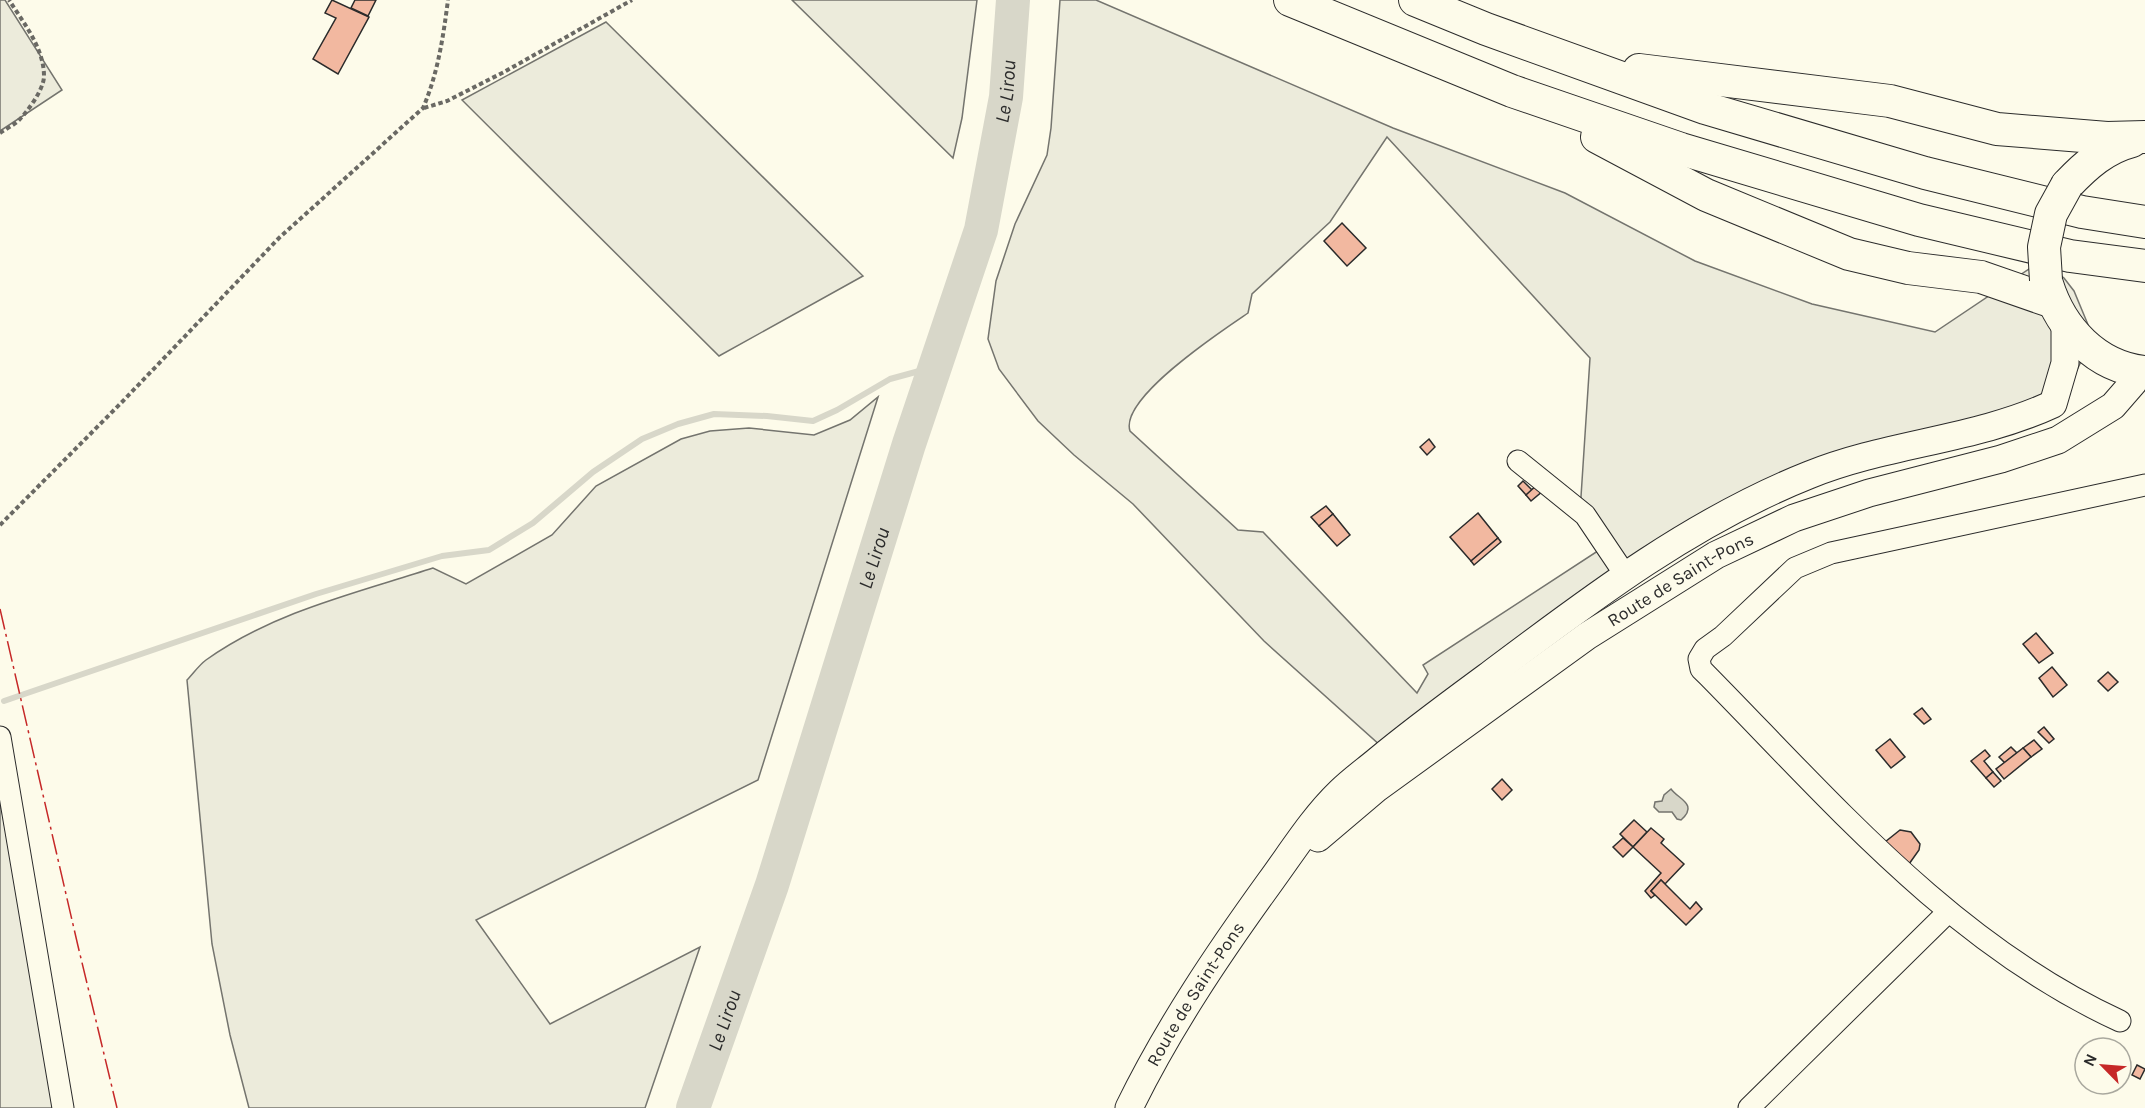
<svg xmlns="http://www.w3.org/2000/svg" width="2145" height="1108" viewBox="0 0 2145 1108" font-family="Karla,sans-serif">
	<style>
		.green { fill: #ecebdb; stroke: #74746e; stroke-width: 1.5; fill-rule: evenodd }
		.water { fill: #d8d7c9; stroke: #74746e; stroke-width: 1.5 }
		.lines { fill: none; stroke-linecap: round; stroke-linejoin: round }
		.stream { stroke: #d8d7c9; stroke-width: 6 }
		.river { stroke: #d8d7c9; stroke-width: 34 }
		.building { fill: #f2b8a0; stroke: #2b2b2b; stroke-width: 1.5 }
		.minor-casing { stroke: #2b2b2b; stroke-width: 23 }
		.major-casing { stroke: #2b2b2b; stroke-width: 29 }
		.highway-casing { stroke: #2b2b2b; stroke-width: 34 }
		.path { stroke: #6a6964; stroke-width: 4; stroke-dasharray: 4.5 3; stroke-linecap: butt }
		.minor { stroke: #fdfbea; stroke-width: 21 }
		.major { stroke: #fdfbea; stroke-width: 27 }
		.highway { stroke: #fdfbea; stroke-width: 32 }
		.highway-bridge-casing { stroke: #2b2b2b; stroke-width: 34; stroke-linecap: butt }
		.highway-bridge { stroke: #fdfbea; stroke-width: 32 }
		.power { stroke: #c62828; stroke-width: 1.5; stroke-dasharray: 21 4.5 3 4.5; stroke-linecap: butt }
		.labels { text-anchor: middle; stroke-width: 4.5; stroke-linejoin: round; paint-order: stroke }
		.street-label { font-size: 18px; fill: #2b2b2b; stroke: #fdfbea }
		.water-label { font-size: 20px; font-style: italic; fill: #2b2b2b; stroke: #fdfbea }
	</style>
	<rect width="100%" height="100%" fill="#fdfbea"/>
	<g class="green">
		<polygon points="0,0 5,0 62,90 0,131"/>
		<polygon points="792,0 977,0 962,118 953,158"/>
		<path d="M1060 0H1096L1393 128 1565 193 1695 261 1812 304 1935 332 2041 261 2064 278 2074 291 2089 327 2087 349 2075 374 2045 399 1820 464 1381 746 1264 641 1133 504 1074 455 1038 421 999 369 988 339 996 281 1015 224 1047 155 1051 128ZM1387 137 1590 358 1580 512 1607 545 1423 665 1428 674 1417 693 1263 532 1238 530 1130 431C1119 398 1223 330 1248 313L1252 294 1330 222Z"/>
		<polygon points="606,22 863,276 719,356 462,100"/>
		<path d="M878 397 758 780 476 920 550 1024 700 947 645 1108H249L230 1035 212 944 187 680C193 674 199 665 206 660 273 612 356 593 433 568L466 584 552 535 596 486 681 439 710 431 749 428 814 435 850 420Z"/>
		<polygon points="0,800 56,1108 0,1108"/>
	</g>
	<path class="water" d="M1671 789C1678 799 1699 804 1681 820L1677 819 1672 812H1659L1654 807 1655 802 1662 801 1664 795Z"/>
	<g class="lines">
		<polyline class="stream" points="4,701 316,594 442,556 489,550 533,523 593,472 642,439 678,424 714,414 767,416 813,421 837,410 890,379 934,367"/>
		<path class="river" id="s1" d="M693 1108 772 885 909 444 981 230 1006 97 1013 0"/>
	</g>
	<g class="building">
		<polygon points="332,0 369,17 338,74 313,59 336,18 325,13"/>
		<polygon points="355,0 376,0 368,16 351,8"/>
		<polygon points="1342,223 1366,248 1347,266 1324,241"/>
		<polygon points="1429,439 1435,447 1427,455 1420,447"/>
		<polygon points="1523,481 1532,490 1526,495 1518,486"/>
		<polygon points="1539,483 1544,490 1531,501 1526,495"/>
		<polygon points="1326,506 1333,514 1319,526 1311,517"/>
		<polygon points="1478,513 1498,538 1471,561 1450,537"/>
		<polygon points="1333,514 1350,535 1337,546 1319,526"/>
		<polygon points="1498,538 1501,542 1474,565 1471,561"/>
		<polygon points="2036,633 2053,653 2039,663 2023,644"/>
		<polygon points="2052,667 2067,685 2053,697 2039,678"/>
		<polygon points="2108,672 2118,682 2108,691 2098,681"/>
		<polygon points="1922,708 1931,719 1924,724 1914,714"/>
		<polygon points="2044,727 2054,739 2049,743 2038,732"/>
		<polygon points="1890,739 1905,757 1891,768 1876,750"/>
		<polygon points="2034,740 2042,749 2031,757 2023,748"/>
		<polygon points="2011,747 2017,753 2005,763 1999,757"/>
		<polygon points="2023,748 2031,757 2004,779 1996,769"/>
		<polygon points="1985,750 1990,756 1984,761 1993,772 1986,778 1971,761"/>
		<polygon points="1993,772 2001,781 1994,787 1986,778"/>
		<polygon points="1502,779 1512,790 1502,800 1492,789"/>
		<polygon points="1634,820 1647,832 1633,847 1620,834"/>
		<polygon points="1651,828 1664,839 1661,843 1684,864 1665,884 1661,880 1651,891 1655,895 1651,898 1645,891 1661,873 1633,847"/>
		<polygon points="1900,830 1911,832 1920,844 1919,850 1909,864 1885,842"/>
		<polygon points="1623,838 1633,847 1623,857 1613,847"/>
		<polygon points="1661,880 1690,909 1696,902 1702,909 1686,925 1651,891"/>
		<polygon points="2137,1065 2145,1069 2140,1079 2132,1075"/>
	</g>
	<g class="lines">
		<defs>
			<g id="minor">
				<polyline points="1518,461 1585,515 1626,576"/>
				<polyline points="0,737 63,1108"/>
				<path d="M2120 1021C1954 945 1833 803 1708 676L1701 669 1699 659 1705 649 1723 636 1795 568 1831 553 2145 485"/>
				<polyline points="1749,1108 1948,912"/>
			</g>
			<g id="major">
				<path id="s2" d="M1318 838 1377 788 1587 636 1716 555 1794 518 1869 493 2001 459 2058 440 2113 406 2133 383 2135 371"/>
				<path id="s3" d="M1129 1108C1168 1028 1218 954 1270 882 1292 852 1313 818 1340 792 1351 781 1365 771 1377 761 1413 731 1450 704 1488 676 1589 600 1691 522 1809 475 1888 443 1976 440 2053 404L2065 363V323"/>
			</g>
			<g id="highway">
				<polyline points="1290,0 1512,91 1681,149 1919,220 2070,256 2145,266"/>
				<polyline points="1415,0 1486,29 1705,108 1925,173 2082,212 2145,222"/>
				<polyline points="1639,70 1890,101 1997,129 2107,138 2145,137"/>
				<polyline points="1597,137 1706,195 1849,254 1908,268 1981,277 2053,302"/>
				<path d="M2067 185C2086 165 2105 148 2132 141"/>
				<path d="M2047 284C2061 329 2096 367 2145 372"/>
			</g>
		</defs>
		<use href="#minor" class="minor-casing"/>
		<use href="#major" class="major-casing"/>
		<use href="#highway" class="highway-casing"/>
		<g class="path">
			<polyline points="424,108 447,101 504,72 632,0"/>
			<path d="M0 133C6 129 14 125 19 120 28 111 44 89 44 76 44 48 23 22 9 0"/>
			<path d="M0 525 122 402 279 238 423 108C438 73 443 38 448 0"/>
		</g>
		<use href="#minor" class="minor"/>
		<use href="#major" class="major"/>
		<use href="#highway" class="highway"/>
		<defs>
			<polyline id="highway-bridge" points="2046,280 2044,247 2051,214 2067,185"/>
		</defs>
		<use href="#highway-bridge" class="highway-bridge-casing"/>
		<use href="#highway-bridge" class="highway-bridge"/>
		<polyline class="power" points="0,609 78,946 117,1108"/>
	</g>
	<g class="labels">
		<g class="street-label">
			<text dy="6" stroke="none"><textPath href="#s2" startOffset="446">Route de Saint-Pons</textPath></text>
			<text dy="6" stroke="none"><textPath href="#s3" startOffset="132">Route de Saint-Pons</textPath></text>
		</g>
		<g class="water-label">
			<text dy="7" stroke="none"><textPath href="#s1" startOffset="1065">Le Lirou</textPath></text>
			<text dy="7" stroke="none"><textPath href="#s1" startOffset="579">Le Lirou</textPath></text>
			<text dy="7" stroke="none"><textPath href="#s1" startOffset="93">Le Lirou</textPath></text>
		</g>
	</g>
	<g transform="translate(2103 1066) rotate(295)"><circle r="28" fill="#fdfbea" stroke="#a9a89e" stroke-width="1.5"/>
	<path d="M0-4.5L10 22L0 15L-10 22Z" fill="#c62828"/>
	<text y="-9" font-size="16" font-weight="bold" text-anchor="middle" fill="#2b2b2b">N</text>
	</g>
</svg>
